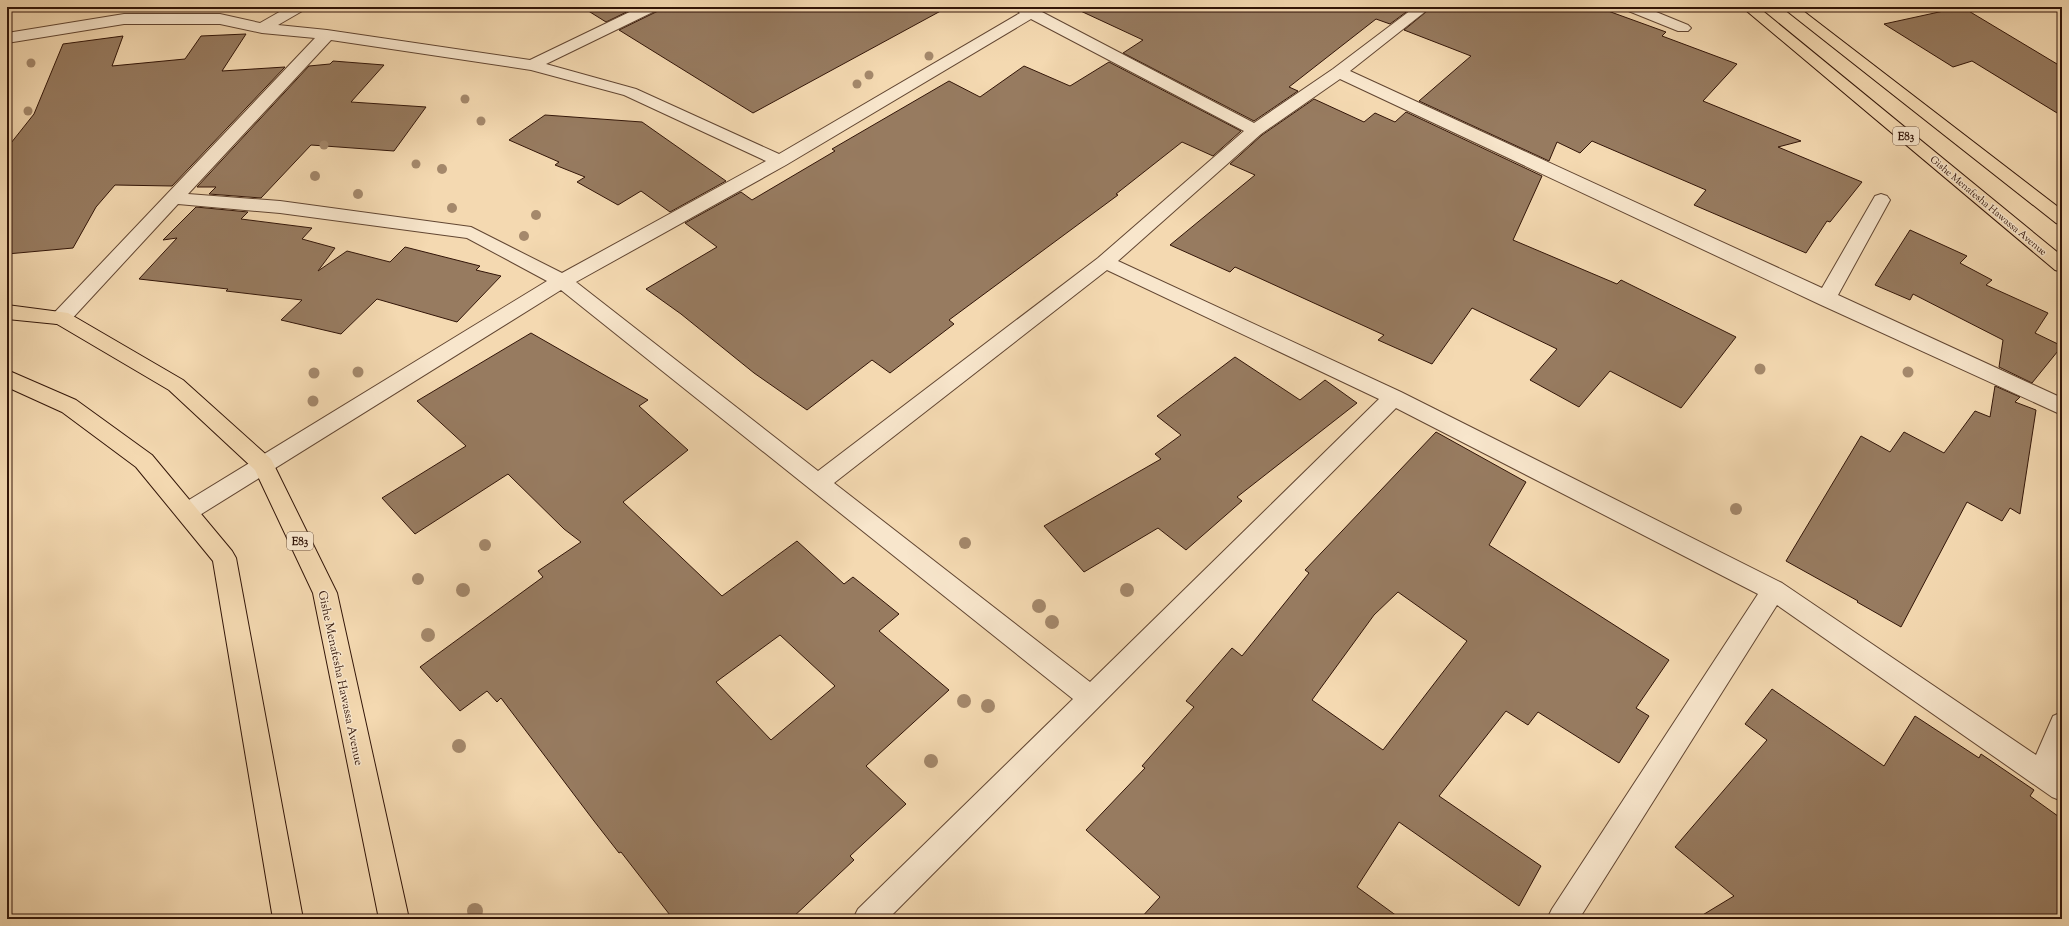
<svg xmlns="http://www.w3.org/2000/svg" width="2069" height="926" viewBox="0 0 2069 926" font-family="'Sorts Mill Goudy',serif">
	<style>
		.building { fill: #977b60; stroke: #321508; fill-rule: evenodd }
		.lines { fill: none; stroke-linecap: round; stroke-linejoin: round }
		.minor-casing { stroke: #624632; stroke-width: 2 }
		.primary-casing { stroke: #321508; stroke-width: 2 }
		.minor { fill: #f8e6cc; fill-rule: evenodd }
		.primary { fill: #f4d9b1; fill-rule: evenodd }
		.tree { fill: #a4886b }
		.labels { text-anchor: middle; stroke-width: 3; stroke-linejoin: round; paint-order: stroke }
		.far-street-label { font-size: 10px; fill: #321508; stroke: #f8e6cc }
		.shield { fill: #f8e6cc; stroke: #6d5443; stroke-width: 1 }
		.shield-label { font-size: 11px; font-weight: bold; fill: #321508 }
		.street-label { font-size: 12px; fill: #321508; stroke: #f8e6cc }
	</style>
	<rect width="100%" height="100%" fill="#f4d9b1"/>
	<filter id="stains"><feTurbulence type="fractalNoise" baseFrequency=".005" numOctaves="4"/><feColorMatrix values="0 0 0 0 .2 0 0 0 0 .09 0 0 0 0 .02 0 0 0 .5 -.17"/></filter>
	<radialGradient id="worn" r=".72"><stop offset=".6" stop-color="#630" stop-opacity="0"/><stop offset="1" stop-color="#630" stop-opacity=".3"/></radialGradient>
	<g class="building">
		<polygon points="582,7 637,7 606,22"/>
		<polygon points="660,7 948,7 753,113 619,30 658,11"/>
		<polygon points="1072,7 1413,7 1390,24 1376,19 1289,87 1298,91 1254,121 1123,53 1143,40"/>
		<polygon points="1432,7 1597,7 1666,32 1662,36 1737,64 1703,101 1801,141 1778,147 1862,182 1830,222 1827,221 1806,253 1694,205 1706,190 1592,141 1580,153 1557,142 1549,161 1419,101 1471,56 1404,30"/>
		<polygon points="1962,7 2062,67 2062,116 1972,61 1953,67 1884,24"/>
		<polygon points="246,34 222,71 285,67 172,186 115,185 96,207 73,248 7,254 7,148 34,114 63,44 123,36 112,66 185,59 201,36"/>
		<polygon points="333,61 384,65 351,102 426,107 394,151 311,145 261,198 209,194 216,187 197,187 309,66 330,64"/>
		<polygon points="1109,62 1241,131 1213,156 1182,142 1116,194 1118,195 949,320 954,324 890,373 872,360 807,410 754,373 681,314 646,289 717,247 685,223 741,192 752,200 835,151 832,149 949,81 980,97 1024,66 1070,86"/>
		<polygon points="1314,99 1364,122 1375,113 1395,122 1406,112 1542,176 1513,240 1617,284 1621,280 1736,337 1681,408 1610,371 1579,407 1530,380 1557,349 1472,308 1432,364 1378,340 1384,335 1235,267 1230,272 1170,245 1255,175 1230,164 1262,135"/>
		<polygon points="545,115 642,122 726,181 670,212 641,191 618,205 577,182 585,177 555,165 559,162 509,140"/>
		<polygon points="196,207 248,212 241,219 312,228 302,239 335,248 318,271 347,251 390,262 405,247 480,266 476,270 501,276 457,322 377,299 341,334 281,320 302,300 226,291 228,289 139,279 177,238 163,240"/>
		<polygon points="1910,230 1967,256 1960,263 1992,280 1986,285 2048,313 2035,333 2062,346 2032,383 1999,367 2003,340 1913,294 1910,300 1875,285"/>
		<path d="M531 333 648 400 639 406 688 450 623 502 722 596 797 541 844 584 853 577 899 614 879 631 949 690 866 766 906 804 850 856 854 860 791 919H673L621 852 619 853 594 821 501 698 497 702 487 691 460 711 420 667 543 577 538 571 581 542 564 529 508 474 415 534 382 498 466 446 417 401ZM780 635 835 686 771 740 716 682Z"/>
		<polygon points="1235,357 1300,400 1325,380 1357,403 1237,497 1242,501 1186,550 1158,528 1084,572 1044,526 1161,459 1155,454 1181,435 1157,416"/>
		<polygon points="1995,386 2020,397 2015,402 2036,410 2020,514 2010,508 2002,521 1967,502 1901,627 1857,602 1858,601 1786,561 1861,436 1890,452 1904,432 1944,453 1975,411 1990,417"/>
		<path d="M1436 432 1526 482 1489 545 1669 660 1636 708 1649 716 1619 763 1538 712 1528 725 1506 711 1439 796 1541 866 1519 906 1399 822 1357 887 1401 919H1140L1160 897 1086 830 1145 768 1142 766 1194 707 1186 701 1232 648 1242 656 1309 573 1305 570ZM1398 592 1467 641 1383 750 1312 700 1374 615Z"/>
		<polygon points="1772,689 1884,766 1915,716 1979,758 1981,754 2034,790 2030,796 2062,819 2062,919 1696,919 1734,896 1675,847 1767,740 1745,724"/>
	</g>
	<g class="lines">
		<defs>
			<g id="minor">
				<path d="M288 7H306L304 10 278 25 327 30 530 60 640 7H659L657 10 546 64 636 89 779 154 1020 13 1013 7H1047L1042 12 1254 123 1333 69 1415 7H1431L1350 71 1822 288 1875 196 1881 194 1887 196 1890 200 1838 295 2062 398V415L1819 304 1340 79 1261 134 1118 261 1401 392 1782 583 2036 755 2053 716 2062 712V757L2057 769 2062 772V801L2052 797 1777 605 1579 919H1547L1552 909 1758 594 1396 408 888 919H853L858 909 1073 699 561 290 195 518 187 521 179 518 176 512 179 506 547 281 467 238 280 213 178 204 68 323 61 325 54 323 51 318 54 313 315 38 262 33 220 24H124L7 43V33L124 14H220L260 23ZM1031 19 1244 131 1098 258 818 471 576 282 786 165ZM331 40 531 70 624 95 766 161 562 273 471 227 280 201 188 194ZM1107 270 1379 399 1090 682 834 483Z"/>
				<polygon points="1624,7 1644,7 1688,25 1691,28 1688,31 1678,31 1626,10"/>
			</g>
			<g id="primary">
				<polygon points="1742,7 1758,7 2062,256 2062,272 2055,270"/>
				<polygon points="1782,7 1798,7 2062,210 2062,225 2056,223"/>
				<polygon points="7,305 68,313 183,380 271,459 337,593 409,919 379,919 313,593 255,470 169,390 57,324 7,319"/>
				<polygon points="7,370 76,400 152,455 232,551 236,558 303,919 273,919 213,561 136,467 62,412 7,387"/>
			</g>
		</defs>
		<use href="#minor" class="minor-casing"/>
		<use href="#primary" class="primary-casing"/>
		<use href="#minor" class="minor"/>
		<use href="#primary" class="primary"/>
	</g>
	<g class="tree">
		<circle cx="929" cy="56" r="4.5"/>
		<circle cx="31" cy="63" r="4.5"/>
		<circle cx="869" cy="75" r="4.5"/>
		<circle cx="857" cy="84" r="4.5"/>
		<circle cx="465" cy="99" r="4.5"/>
		<circle cx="28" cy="111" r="4.5"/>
		<circle cx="481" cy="121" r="4.5"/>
		<circle cx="324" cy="145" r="4.5"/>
		<circle cx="416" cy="164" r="4.5"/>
		<circle cx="442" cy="169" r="5"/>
		<circle cx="315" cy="176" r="5"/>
		<circle cx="358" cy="194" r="5"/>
		<circle cx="452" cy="208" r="5"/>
		<circle cx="536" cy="215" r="5"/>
		<circle cx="524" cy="236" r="5"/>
		<circle cx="1760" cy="369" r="5.5"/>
		<circle cx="358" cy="372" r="5.5"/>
		<circle cx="1908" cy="372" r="5.5"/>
		<circle cx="314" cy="373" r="5.5"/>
		<circle cx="313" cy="401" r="5.5"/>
		<circle cx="1736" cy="509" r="6"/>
		<circle cx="965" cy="543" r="6"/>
		<circle cx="485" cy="545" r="6"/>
		<circle cx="418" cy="579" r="6"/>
		<circle cx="463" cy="590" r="7"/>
		<circle cx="1127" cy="590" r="7"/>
		<circle cx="1039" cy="606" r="7"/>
		<circle cx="1052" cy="622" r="7"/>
		<circle cx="428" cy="635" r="7"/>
		<circle cx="964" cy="701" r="7"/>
		<circle cx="988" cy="706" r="7"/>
		<circle cx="459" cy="746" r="7"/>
		<circle cx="931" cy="761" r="7"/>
		<circle cx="475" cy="911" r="8"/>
	</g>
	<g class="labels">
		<g class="far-street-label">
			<text transform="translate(1989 205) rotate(40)" y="4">Gishe Menafesha Hawassa Avenue</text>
		</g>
		<g class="shield">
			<rect x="1893" y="127" width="26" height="18" rx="3"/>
			<rect x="287" y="532" width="26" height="18" rx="3"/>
		</g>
		<g class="shield-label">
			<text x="1906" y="140">E83</text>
			<text x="300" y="545">E83</text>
		</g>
		<g class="street-label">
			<text transform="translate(341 678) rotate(78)" y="4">Gishe Menafesha Hawassa Avenue</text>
		</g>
	</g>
	<rect width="2069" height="926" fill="none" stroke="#f4d9b1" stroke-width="24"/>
	<rect x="8" y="8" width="2053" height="910" fill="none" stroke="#321508" stroke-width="2"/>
	<rect x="12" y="12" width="2045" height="902" fill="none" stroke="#321508"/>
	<rect width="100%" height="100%" filter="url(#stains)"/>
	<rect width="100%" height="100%" fill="url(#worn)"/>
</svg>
